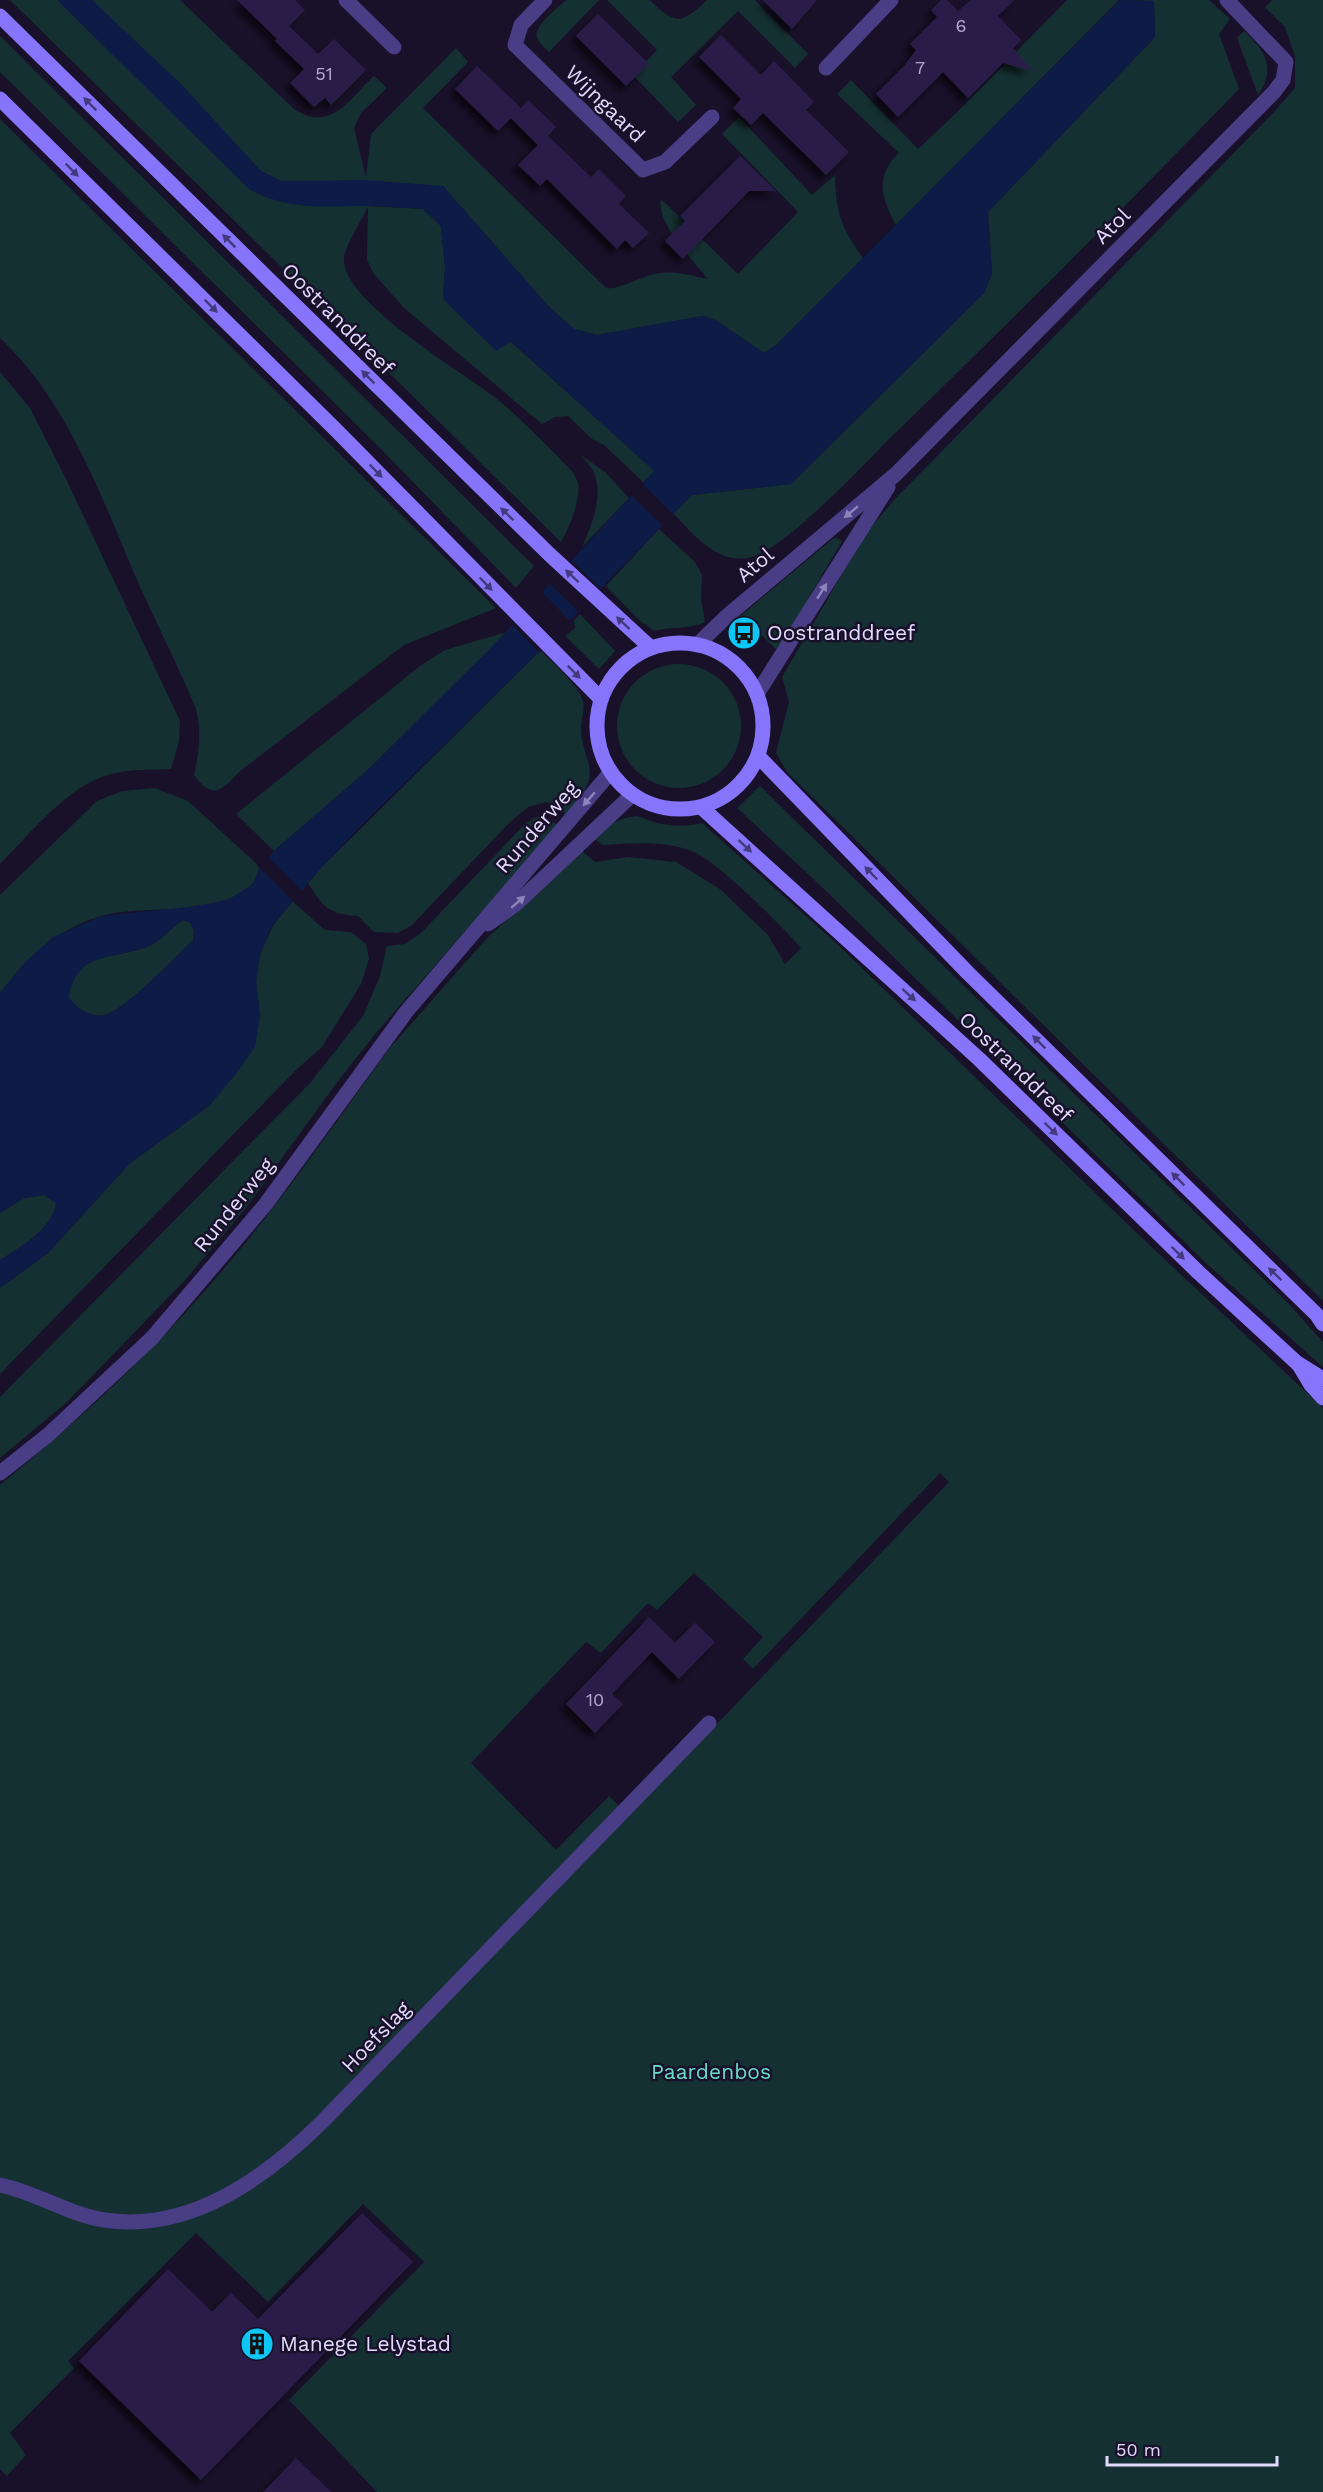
<svg xmlns="http://www.w3.org/2000/svg" width="1323" height="2492" viewBox="0 0 1323 2492" font-family="'Work Sans',sans-serif">
	<style>
		.green { fill: #153032; fill-rule: evenodd }
		.water { fill: #0d1c46; fill-rule: evenodd }
		.pier { fill: #181129 }
		.building { fill: #2b1e49; filter: url(#shadow) }
		.lines { fill: none; stroke-linecap: round; stroke-linejoin: round }
		.minor { stroke: #493e86; stroke-width: 15 }
		.tertiary { stroke: #493e86; stroke-width: 15 }
		.secondary { stroke: #8675fa; stroke-width: 15 }
		.oneway { fill: #44397d }
		.oneway2 { fill: #8e84bc }
		.labels { text-anchor: middle; stroke-width: 5; stroke-linejoin: round; paint-order: stroke }
		.number-label { font-size: 18px; fill: #b4abd1 }
		.street-label { font-size: 21px; fill: #e2dafe; stroke: #181129 }
		.poi-label { font-size: 21px; fill: #e2dafe; stroke: #181129; text-anchor: start }
		.park-label { font-size: 21px; fill: #68dccb; stroke: #181129 }
	</style>
	<defs>
		<filter id="shadow"><feDropShadow dx="-5.5" dy="5.5" stdDeviation="3" flood-color="#0009"/></filter>
	</defs>
	<rect width="100%" height="100%" fill="#181129"/>
	<g class="green">
		<path d="M10 0H180L295 110C332 132 348 100 374 76L387 88 361 113 354 128 366 178 371 134 456 48 468 62 423 108 606 288C619 291 644 274 661 273 677 271 692 276 708 279 693 260 656 224 661 199L738 274 798 212 722 134 739 117 812 195 835 175C836 213 841 227 863 258L775 346 764 353 715 320 703 316 597 335 574 329 548 306 443 186 369 206 423 209 441 226 445 268 443 298 510 341 655 471 644 483 604 445 592 439 568 416 555 417 542 424 404 308 374 274 367 260 368 207C363 217 345 248 344 257 339 301 465 373 498 400 524 421 547 446 571 470 573 473 577 479 578 483 581 498 569 529 561 542Z"/>
		<path d="M566 0H599L549 52C545 48 538 43 537 37 534 25 558 8 566 0Z"/>
		<path d="M607 0H650C675 25 681 25 707 0H755L808 54 795 68 738 11 671 77 696 105 678 122 633 75 657 50Z"/>
		<path d="M1067 0H1209L1230 19 1219 34 1239 89C1123 209 1006 326 886 442 860 469 785 548 752 557 718 566 694 535 673 513L692 495 791 484 984 293 992 274 988 212 1155 37 1154 1 1119 0 896 225C882 199 874 176 899 153L837 94 851 80 918 149C970 102 1017 50 1067 0Z"/>
		<polygon points="1272,0 1323,0 1323,1301 787,772 776,753 789,702 782,677 866,533 895,499 1274,112 1295,88 1295,56 1285,27 1265,7"/>
		<path d="M1244 31C1266 51 1276 69 1258 95L1237 38Z"/>
		<polygon points="0,36 534,566 516,588 379,447 0,72"/>
		<path d="M0 119 496 608 404 645 239 772C222 790 213 801 194 775 199 751 202 733 196 709 178 665 156 623 137 580 101 496 68 402 0 338Z"/>
		<path d="M0 372 30 408 66 479 180 721 179 741 171 769C151 770 130 769 111 774 68 785 31 833 0 864Z"/>
		<path d="M581 455 605 472 629 498 582 547C591 527 603 498 595 476 593 468 586 462 581 455Z"/>
		<path d="M659 529 695 562 702 575 701 599 705 622C689 630 671 626 654 631L638 619 606 586Z"/>
		<polygon points="835,537 842,541 778,651 757,631 739,617"/>
		<polygon points="580,614 615,651 599,669 565,636 575,628 574,621"/>
		<polygon points="507,632 371,767 274,851 236,814 420,666 445,650"/>
		<path d="M541 650C552 663 579 685 583 701 585 707 581 721 581 728 581 742 586 753 589 765 593 785 578 801 567 815L547 802 528 807 510 822 412 925 398 933 374 932 358 916C328 914 323 907 308 883L321 868Z"/>
		<circle cx="679" cy="726" r="62"/>
		<polygon points="760,786 1288,1303 1323,1342 1323,1367 1207,1264 823,888 737,808"/>
		<path d="M155 788 188 801 260 867C258 872 256 880 252 884 221 918 142 904 101 916 55 930 29 957 0 993V895L97 801 122 791Z"/>
		<polygon points="542,816 558,825 376,1033 338,1081 246,1208 186,1279 67,1402 0,1458 0,1397 310,1083 363,1016 380,976 387,946 405,944 421,933 524,825 534,818"/>
		<path d="M638 816C658 825 680 829 702 823L836 943 1142 1238 1323 1408V2492H377L289 2400 424 2262 363 2204 268 2302 196 2233 68 2361 74 2368 10 2433 26 2455 7 2476 0 2469V1485C80 1420 156 1349 222 1271 282 1201 335 1123 389 1049L487 938 582 851 595 862 628 857 676 862 720 889 768 935 785 964 801 948C783 927 718 862 694 852 665 840 633 843 602 845L595 839C610 825 615 818 638 816ZM940 1473 949 1482 716 1725 619 1806 609 1796 556 1850 471 1763 586 1642 601 1653 648 1603 657 1610 694 1573 763 1637 743 1659 753 1669Z"/>
		<polygon points="292,901 325,930 351,932 366,944 369,959 361,984 322,1047 296,1070 0,1374 0,1288 48,1253 129,1164 210,1105 260,1017 256,981 260,954 273,926"/>
		<path d="M183 920 191 923 194 931 193 940C176 956 125 1011 104 1015 89 1018 78 1008 68 998 77 948 115 961 149 946 161 941 172 927 183 920Z"/>
		<path d="M44 1195 56 1203C54 1227 20 1248 0 1260V1213L24 1198Z"/>
	</g>
	<path class="water" d="M57 0H92L181 84 261 171 282 181 366 180 443 186 548 306 574 329 597 335 703 316 715 320 764 353 775 346 1120 0 1154 1 1155 37 988 212 992 274 984 293 791 484 692 495 541 650 362 825 321 868 272 926 260 954 256 981 260 1017 255 1047 239 1070 210 1105 129 1164 48 1253 0 1288V1260C20 1248 54 1227 56 1203L44 1195 24 1198 0 1213V993L24 963 53 937 102 916 188 907 228 900 253 884 260 867 274 851 371 767 488 651 654 471 511 341 496 351 446 302 443 298 445 268 441 226 423 209C404 208 385 206 367 206 322 206 292 211 250 190ZM183 920 191 923 194 931 193 940C176 956 125 1011 104 1015 89 1018 78 1008 69 998 76 949 115 960 149 946 161 941 171 927 183 920Z"/>
	<g class="pier">
		<polygon points="641,482 675,516 664,527 630,494"/>
		<polygon points="570,559 602,590 580,613 549,583"/>
		<polygon points="541,591 571,622 540,653 511,624"/>
		<polygon points="266,855 304,893 295,903 257,865"/>
	</g>
	<g class="building">
		<polygon points="237,0 295,0 305,10 289,26 318,54 334,39 366,70 331,105 325,98 314,107 290,83 304,69 275,41 277,39"/>
		<polygon points="763,0 817,0 792,29"/>
		<polygon points="941,0 947,0 958,11 971,0 1014,0 998,16 1021,40 1013,48 1033,71 1003,63 968,98 943,72 898,117 876,94 904,66 916,50 910,44 937,17 931,10"/>
		<polygon points="598,14 649,64 626,86 576,36"/>
		<polygon points="721,35 761,75 774,61 814,102 806,110 849,152 826,175 763,113 751,125 733,108 741,99 699,57"/>
		<polygon points="477,66 521,108 528,100 556,127 548,136 591,177 599,169 626,196 619,204 649,233 633,248 625,240 617,249 547,179 540,186 518,165 538,145 511,118 498,131 455,89"/>
		<polygon points="740,156 776,191 749,191 683,259 665,241 685,221 680,216"/>
		<polygon points="649,1617 675,1643 695,1623 715,1642 679,1679 652,1652 612,1694 623,1704 595,1733 566,1704"/>
		<polygon points="362,2213 413,2262 201,2480 79,2361 168,2269 212,2312 231,2293 258,2319"/>
		<polygon points="296,2458 331,2492 263,2492"/>
	</g>
	<g class="lines">
		<g class="minor">
			<polyline points="346,0 394,47"/>
			<polyline points="545,0 521,25 515,45 643,170 665,162 712,117"/>
			<polyline points="826,68 891,0"/>
			<path d="M0 2185C36 2192 67 2214 104 2220 190 2233 265 2178 322 2122L709 1723"/>
		</g>
		<g class="tertiary">
			<polyline points="697,645 727,616 896,474 1274,92 1283,80 1286,62 1227,0"/>
			<polyline points="757,694 888,487"/>
			<polyline points="488,924 516,904 632,795"/>
			<polyline points="0,1473 48,1435 152,1338 265,1205 406,1012 610,773"/>
		</g>
		<g class="secondary">
			<polyline points="0,16 549,554 651,648"/>
			<polyline points="0,99 336,430 601,699"/>
			<circle cx="680" cy="726" r="83"/>
			<polyline points="758,756 968,973 1317,1315 1323,1324"/>
			<polyline points="701,807 979,1059 1198,1272 1297,1363 1323,1379"/>
			<polyline points="1299,1365 1311,1385 1323,1398"/>
		</g>
	</g>
	<defs><path id="oneway-solid" d="M-6-.8H1V-3.2L6.5 0L1 3.2V.8H-6Z" transform="scale(1.5)"/></defs>
	<g class="oneway">
		<use href="#oneway-solid" transform="translate(90 104) rotate(-135)"/>
		<use href="#oneway-solid" transform="translate(72 170) rotate(45)"/>
		<use href="#oneway-solid" transform="translate(229 241) rotate(-135)"/>
		<use href="#oneway-solid" transform="translate(211 306) rotate(45)"/>
		<use href="#oneway-solid" transform="translate(368 377) rotate(-135)"/>
		<use href="#oneway-solid" transform="translate(376 471) rotate(46)"/>
		<use href="#oneway-solid" transform="translate(507 514) rotate(-136)"/>
		<use href="#oneway-solid" transform="translate(572 576) rotate(-137)"/>
		<use href="#oneway-solid" transform="translate(486 584) rotate(46)"/>
		<use href="#oneway-solid" transform="translate(623 623) rotate(-137)"/>
		<use href="#oneway-solid" transform="translate(574 672) rotate(45)"/>
		<use href="#oneway-solid" transform="translate(745 846) rotate(43)"/>
		<use href="#oneway-solid" transform="translate(871 873) rotate(-134)"/>
		<use href="#oneway-solid" transform="translate(909 995) rotate(42)"/>
		<use href="#oneway-solid" transform="translate(1039 1042) rotate(-135)"/>
		<use href="#oneway-solid" transform="translate(1051 1129) rotate(44)"/>
		<use href="#oneway-solid" transform="translate(1178 1179) rotate(-135)"/>
		<use href="#oneway-solid" transform="translate(1178 1253) rotate(44)"/>
		<use href="#oneway-solid" transform="translate(1275 1274) rotate(-136)"/>
	</g>
	<g class="oneway2">
		<use href="#oneway-solid" transform="translate(851 512) rotate(140)"/>
		<use href="#oneway-solid" transform="translate(822 591) rotate(-58)"/>
		<use href="#oneway-solid" transform="translate(589 799) rotate(131)"/>
		<use href="#oneway-solid" transform="translate(518 902) rotate(-41)"/>
	</g>
	<defs>
		<symbol id="bus-disc" viewBox="-11 -11 22 22"><circle r="9.5" fill="#0ec6f6" stroke="#181129"/><path d="M-5-6H5V4H4V6H2V4H-2V6H-4V4H-5ZM-3.5-4V0h7V-4ZM-3.5 1.2v1.5H-2V1.2ZM2 1.2v1.5H3.5V1.2Z" fill="#111"/></symbol>
		<symbol id="building-disc" viewBox="-11 -11 22 22"><circle r="9.5" fill="#0ec6f6" stroke="#181129"/><path d="M-4-6H4V6H1V3H-1V6H-4ZM-2.5-4.3h1.7v1.8h-1.7ZM.8-4.3h1.7v1.8H.8ZM-2.5-1h1.7V.8h-1.7ZM.8-1h1.7V.8H.8Z" fill="#111"/></symbol>
	</defs>
	<g fill-rule="evenodd">
		<use href="#bus-disc" x="725" y="614" width="38" height="38"/>
		<use href="#building-disc" x="238" y="2325" width="38" height="38"/>
	</g>
	<g class="labels">
		<g class="number-label">
			<text x="961" y="32">6</text>
			<text x="920" y="74">7</text>
			<text x="324" y="80">51</text>
			<text x="595" y="1706">10</text>
		</g>
		<g class="street-label">
			<text transform="translate(605 104) rotate(44)" y="7">Wijngaard</text>
			<text transform="translate(1112 226) rotate(-45)" y="7">Atol</text>
			<text transform="translate(338 319) rotate(45)" y="7">Oostranddreef</text>
			<text transform="translate(755 565) rotate(-40)" y="7">Atol</text>
			<text transform="translate(537 827) rotate(-49)" y="7">Runderweg</text>
			<text transform="translate(1016 1067) rotate(44)" y="7">Oostranddreef</text>
			<text transform="translate(234 1205) rotate(-51)" y="7">Runderweg</text>
			<text transform="translate(376 2037) rotate(-46)" y="7">Hoefslag</text>
		</g>
		<g class="poi-label">
			<text x="767" y="640">Oostranddreef</text>
			<text x="280" y="2351">Manege Lelystad</text>
		</g>
		<g class="park-label">
			<text x="711" y="2079">Paardenbos</text>
		</g>
	</g>
	<path d="M1107 2456v9h170v-9" fill="none" stroke="#e2dafe" stroke-width="3"/>
	<text x="1116" y="2456" font-size="18" fill="#e2dafe" stroke="#181129" stroke-width="4.5" paint-order="stroke">50 m</text>
</svg>
